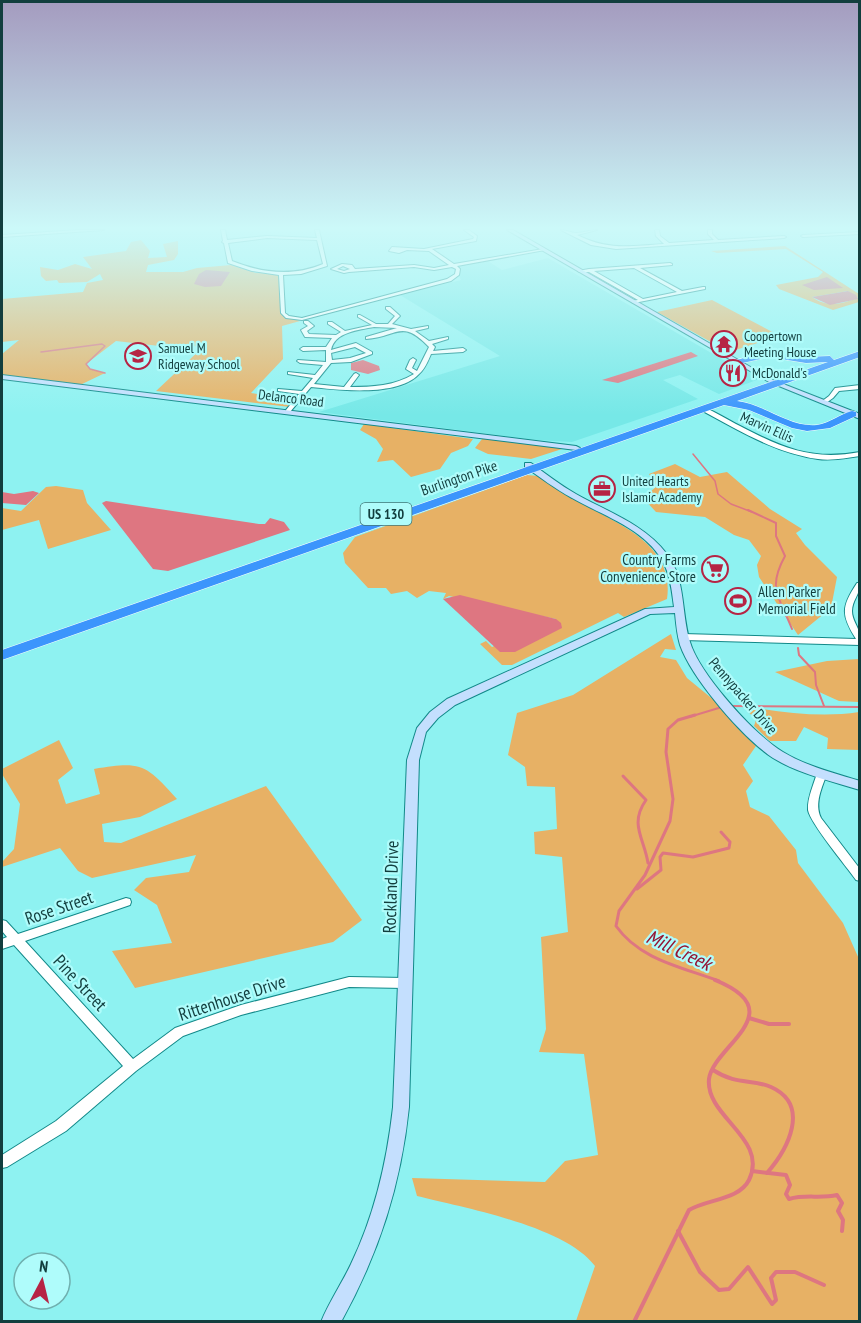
<svg xmlns="http://www.w3.org/2000/svg" width="861" height="1323" viewBox="0 0 861 1323" font-family="'PT Sans Narrow',sans-serif">
	<style>
		.built { fill: #76e8e7 }
		.green { fill: #e7b165; fill-rule: evenodd }
		.water { fill: #de7681 }
		.lines { fill: none; stroke-linecap: round; stroke-linejoin: round }
		.stream-far3 { stroke: #de7681; stroke-width: 1.5 }
		.stream-far2 { stroke: #de7681; stroke-width: 2 }
		.stream-far1 { stroke: #de7681; stroke-width: 3 }
		.stream { stroke: #de7681; stroke-width: 4 }
		.street-casing { stroke: #128989; stroke-width: 2 }
		.secondary-casing { stroke: #128989; stroke-width: 2 }
		.highway-casing { stroke: #fff; stroke-width: 1 }
		.street { fill: #fff; fill-rule: evenodd }
		.secondary { fill: #c4dffe; fill-rule: evenodd }
		.highway { fill: #3c95fc; fill-rule: evenodd }
		.labels { text-anchor: middle; stroke-width: 4.5; stroke-linejoin: round; paint-order: stroke }
		.far-poi-label { font-size: 14px; fill: #123e3e; stroke: #affcfb; text-anchor: start }
		.far-street-label { font-size: 14px; fill: #123e3e; stroke: #affcfb }
		.shield { fill: #affcfb; stroke: #417777; stroke-width: 1.5 }
		.shield-label { font-size: 14px; font-weight: bold; fill: #123e3e }
		.street-label { font-size: 15px; fill: #123e3e; stroke: #affcfb }
		.poi-label { font-size: 15px; fill: #123e3e; stroke: #affcfb; text-anchor: end }
		.near-street-label { font-size: 18px; fill: #123e3e; stroke: #affcfb }
		.near-water-label { font-size: 20px; font-style: italic; fill: #941534; stroke: #affcfb }
	</style>
	<rect width="100%" height="100%" fill="#8ef2f1"/>
	<polygon class="built" points="548,258 725,361 762,378 719,394 680,375 663,380 698,399 572,442 536,440 319,412 500,356 400,295 461,280 454,266 486,260 502,270"/>
	<g class="green">
		<polygon points="141,240 150,251 148,258 167,257 163,244 178,241 178,254 174,260 148,265 146,272 183,272 197,268 231,265 256,273 280,274 282,315 300,321 282,326 283,359 251,393 264,395 260,401 292,405 290,407 156,391 203,347 181,345 177,348 116,341 86,364 90,369 105,373 80,385 2,375 2,354 19,340 2,342 2,299 83,292 87,283 103,280 100,274 87,282 59,283 57,280 46,281 41,276 40,267 58,270 75,264 92,269 83,257 126,251 131,242"/>
		<path d="M785 246 859 294V302L833 310 779 289 776 285 818 277 823 272 786 249 717 253 711 251ZM848 291 858 298C841 304 827 308 812 297Z"/>
		<polygon points="712,300 780,336 729,352 657,312"/>
		<polygon points="364,424 473,439 468,446 451,453 440,469 411,477 393,460 377,462 383,449 376,439 360,430"/>
		<polygon points="488,438 562,448 562,449 531,459 488,454 475,448 482,439"/>
		<polygon points="675,464 700,477 727,472 770,509 802,529 796,533 805,545 837,577 831,608 798,635 759,577 757,565 761,556 749,540 734,535 705,517 656,512 643,498 657,486 649,474"/>
		<path d="M527 475 538 476C552 486 567 495 581 503 620 525 675 545 667 599L624 617 618 613 512 665H502L480 644 486 641 492 647 556 619 449 596 443 599 446 593 429 591 417 598 407 591 391 594 386 588H368L345 563 343 553 355 537Z"/>
		<polygon points="56,486 83,490 87,503 111,530 48,549 39,520 2,530 2,508 21,511 46,487"/>
		<path d="M671 634 676 650 665 649 660 657 676 660 687 678 715 701 756 746 743 765 753 781 746 791 750 807 769 816 796 850 798 863 843 923 859 959V1321H576L595 1266C565 1226 465 1208 417 1196L412 1178 545 1182 565 1161 598 1155 584 1054 539 1052 546 1029 541 937 568 932 562 857 535 854 534 832 557 829 555 787 527 786 525 767 508 755 517 713 573 695Z"/>
		<polygon points="859,659 858,702 839,701 775,672 827,661"/>
		<path d="M743 706C782 712 820 718 859 712V750L827 749 828 738 804 727 796 741H770L754 726 756 720Z"/>
		<path d="M59 740 73 768 58 780 66 804 100 794 94 769C142 761 145 764 177 799L140 817 102 824 104 842 121 843 266 786 362 920 333 942 135 988 112 951 172 943 157 905 134 890 146 878 189 872 196 855 92 878 78 871 60 848 2 867V862L14 849 20 804 2 774V769Z"/>
	</g>
	<g class="water">
		<polygon points="206,270 230,272 221,286 205,287 194,284 199,274"/>
		<polygon points="827,277 843,288 814,290 802,285"/>
		<polygon points="848,291 856,295 858,299 830,305 812,297"/>
		<polygon points="691,352 698,356 618,383 602,380"/>
		<polygon points="363,360 379,366 380,370 368,374 351,370 351,363"/>
		<polygon points="33,491 39,493 26,505 2,503 2,492 14,494"/>
		<polygon points="106,501 259,524 265,524 270,518 284,522 290,530 168,571 153,569 102,503"/>
		<polygon points="460,595 556,619 561,623 562,628 515,652 500,652 443,599"/>
	</g>
	<g class="lines">
		<g class="stream-far3">
			<polyline points="41,352 102,344 105,346 86,364 90,369 105,373"/>
			<polyline points="693,454 715,481 718,494 731,504 752,512"/>
		</g>
		<g class="stream-far2">
			<path d="M748 510 776 523V536L785 556C767 589 779 596 792 629"/>
			<polyline points="798,648 799,655 815,672 816,685 824,706"/>
			<polyline points="730,706 860,707"/>
			<polyline points="689,717 722,707"/>
		</g>
		<g class="stream-far1">
			<path d="M695 715 678 720 668 729 666 752 673 799 670 821 645 875 619 911 616 926C640 960 682 967 719 981"/>
			<path d="M623 776 646 800C629 824 644 838 648 863"/>
			<polyline points="637,889 661,870 660,857 663,853 693,857 729,848 730,842 721,832"/>
		</g>
		<g class="stream">
			<polyline points="749,1018 769,1024 789,1024"/>
			<path d="M713 1070C738 1086 750 1078 771 1087 811 1105 788 1149 767 1173"/>
			<path d="M752 1171 786 1175 790 1185 786 1194 789 1199C806 1194 820 1199 837 1195L842 1203 838 1211 843 1220 842 1231"/>
			<polyline points="678,1231 700,1272 719,1290 729,1289 748,1267 772,1304 776,1300 771,1278 776,1272 795,1272 824,1285"/>
			<path d="M634 1322 689 1210C707 1199 739 1200 749 1180 769 1138 705 1117 709 1079 713 1046 794 1012 715 980"/>
		</g>
		<defs>
			<g id="street">
				<polygon points="78,230 104,230 2,237 2,235"/>
				<path d="M221 230H225L227 240 267 236 317 238 315 230H319L327 266 301 274 283 275 285 313 289 316 302 318 447 279 455 274 456 269 452 267 434 270 414 267 349 272 344 273 331 269 342 264 352 265 355 269 414 265 434 268 449 265 429 251 407 250 399 253 389 251 392 247 424 249 473 239 474 237 464 230H469L477 236 476 241 432 249 454 264 543 249 545 250 457 266 460 269 459 275 451 281 302 320 286 318 281 313 279 275 252 271 228 263 224 243 222 242 223 241ZM267 238 317 240 323 264C292 277 262 273 232 261L228 243ZM343 266 350 269 344 271 337 269Z"/>
				<path d="M561 230C567 230 571 233 576 233 583 233 590 230 597 230L577 235C609 251 630 246 664 244L656 236 655 230H659L660 236 669 243 714 240 708 234V230H712V234L718 240 784 236 786 237 784 238 616 249 591 245Z"/>
				<polygon points="860,232 860,234 803,237 801,236 803,235"/>
				<path d="M670 263 672 264V265L640 268 682 291 703 287H705V289L634 303 632 302V301L638 300 589 272H580L578 271 589 269ZM634 268 677 292 643 299 594 271Z"/>
				<path d="M386 307H390L400 316 392 324 411 329 428 326V328L415 331 429 341 448 337V339L432 344 435 347 433 351 463 348 466 350 463 352 431 354C428 361 425 369 419 374 398 397 339 390 311 387L290 412H286V410L299 394 278 391V389L302 391 313 378 288 374V372L315 375 323 365 300 363 297 361 298 360 326 362V350L303 351 300 349 303 347H326L332 338 305 337 301 330 308 326 304 323V321H308L314 326 307 331 309 334 336 335 341 332 328 324V322H332L345 331 372 325 358 317V315H360L376 324H388L395 316 386 309ZM374 327 397 328 366 337V339C398 337 401 318 429 347L417 371 412 368 416 360 413 358 410 360 406 369 414 374C394 386 373 387 350 387L359 375 356 373 354 374 344 387 314 384 331 363 351 362 372 354V352L356 343 331 350C334 332 359 330 374 327ZM355 347 366 353 350 358 332 360 331 353Z"/>
				<polygon points="860,385 860,389 839,391 833,398 826,403 821,402 829,396 835,388"/>
				<path d="M703 407C716 412 728 420 740 426 782 448 812 461 860 452V456C845 458 832 461 818 459 775 453 738 430 701 410L700 409Z"/>
				<path d="M857 583H860C860 595 852 600 852 611 852 620 858 626 860 635 860 638 860 641 860 645L683 640 679 637 683 634 856 639C841 615 841 607 857 583Z"/>
				<path d="M822 770 825 771 827 773C822 788 814 803 821 818L860 869V881L856 880C847 867 810 823 808 810 807 798 814 784 817 773L819 771Z"/>
				<polygon points="126,898 130,899 131,902 130,905 25,941 133,1059 175,1028 241,1005 349,977 405,978 409,979 411,983 409,987 405,988 349,987 241,1015 183,1036 136,1071 66,1131 7,1167 2,1168 2,1155 56,1121 123,1066 14,945 2,949 2,939 7,937 2,931 2,920 6,921 18,934"/>
			</g>
			<g id="secondary">
				<polygon points="507,230 513,230 773,380 860,414 860,419 769,382"/>
				<polygon points="2,375 576,446 580,448 576,450 2,379"/>
				<path d="M525 463H531C546 474 560 485 576 494 608 512 644 524 667 554 686 579 681 613 690 642 699 673 754 735 783 752 806 766 834 773 860 781V790C831 781 799 774 773 758 743 738 692 679 680 645 677 635 676 624 675 613L650 614 455 705 438 718 426 732 419 760 409 1107C401 1185 379 1253 341 1322H321C329 1302 342 1283 351 1264 375 1214 387 1161 393 1107L407 760 417 728 430 712 447 699 645 609 674 607C672 593 671 579 665 566 649 530 603 516 572 498 555 489 540 477 525 467Z"/>
			</g>
			<path id="highway" d="M769 351 806 357 830 356 834 360 860 351V357L737 401C764 404 790 428 817 425 830 423 840 414 852 411L856 412V416L830 428 807 431 792 428 749 410 724 405 2 660V650L828 362 806 363 769 357 738 364 733 361Z"/>
		</defs>
		<use href="#street" class="street-casing"/>
		<use href="#secondary" class="secondary-casing"/>
		<use href="#highway" class="highway-casing"/>
		<use href="#street" class="street"/>
		<use href="#secondary" class="secondary"/>
		<use href="#highway" class="highway"/>
	</g>
	<linearGradient id="sky" x2="0" y2="1"><stop stop-color="#a49bbf"/><stop offset="0.55" stop-color="#ccf9f9"/><stop offset="1" stop-color="#ccf9f9" stop-opacity="0"/></linearGradient>
	<rect width="861" height="415" fill="url(#sky)"/>
	<defs>
		<symbol id="temple-ring" viewBox="-11 -11 22 22"><circle r="9.5" fill="#affcfb" stroke="#b62444" stroke-width="1.5"/><path d="M0-6L5-2H3V0L6.5 2.5H4V6H1.5V3h-3V6H-4V2.5H-6.5L-3 0V-2H-5Z" fill="#b62444"/></symbol>
		<symbol id="school-ring" viewBox="-11 -11 22 22"><circle r="9.5" fill="#affcfb" stroke="#b62444" stroke-width="1.5"/><path d="M0-5L7-2L0 1L-7-2ZM-4 1L0 2.5L4 1V4Q0 6-4 4Z" fill="#b62444"/></symbol>
		<symbol id="restaurant-ring" viewBox="-11 -11 22 22"><circle r="9.5" fill="#affcfb" stroke="#b62444" stroke-width="1.5"/><path d="M-5-6h1v4h1v-4h1v4h1v-4h1v5L-1.5 .5V6h-2V.5L-5-1ZM5-6V6H3V1.5H1.5Q1.5-4 5-6Z" fill="#b62444"/></symbol>
		<symbol id="office-ring" viewBox="-11 -11 22 22"><circle r="9.5" fill="#affcfb" stroke="#b62444" stroke-width="1.5"/><path d="M-6-3h4V-5.5h4V-3h4V5H-6ZM-1-4.5V-3h2v-1.5ZM-6 0V1H6V0Z" fill="#b62444"/></symbol>
		<symbol id="supermarket-ring" viewBox="-11 -11 22 22"><circle r="9.5" fill="#affcfb" stroke="#b62444" stroke-width="1.5"/><path d="M-6-5.5h2.5l.6 2H6L4.5 2H-2.5L-4.4-4H-6ZM-1.5 3.2a1.3 1.3 0 1 0 .1 0ZM3 3.2a1.3 1.3 0 1 0 .1 0Z" fill="#b62444"/></symbol>
		<symbol id="stadium-ring" viewBox="-11 -11 22 22"><circle r="9.5" fill="#affcfb" stroke="#b62444" stroke-width="1.5"/><path d="M0-5a6.5 5 0 1 0 0 10a6.5 5 0 1 0 0-10ZM-3.5-1.8h7v3.6h-7Z" fill="#b62444"/></symbol>
	</defs>
	<g fill-rule="evenodd">
		<use href="#temple-ring" x="709" y="329" width="30" height="30"/>
		<use href="#school-ring" x="123" y="341" width="30" height="30"/>
		<use href="#restaurant-ring" x="718" y="358" width="30" height="30"/>
		<use href="#office-ring" x="587" y="474" width="30" height="30"/>
		<use href="#supermarket-ring" x="700" y="554" width="30" height="30"/>
		<use href="#stadium-ring" x="723" y="586" width="30" height="30"/>
	</g>
	<g class="labels">
		<g class="far-poi-label">
			<text x="744" y="341">Coopertown<tspan x="744" dy="16">Meeting House</tspan></text>
			<text x="158" y="353">Samuel M<tspan x="158" dy="16">Ridgeway School</tspan></text>
			<text x="752" y="378">McDonald's</text>
			<text x="622" y="486">United Hearts<tspan x="622" dy="16">Islamic Academy</tspan></text>
		</g>
		<g class="far-street-label">
			<text transform="translate(291 398) rotate(7)" y="5">Delanco Road</text>
			<text transform="translate(767 427) rotate(24)" y="5">Marvin Ellis</text>
		</g>
		<rect class="shield" x="360.5" y="503" width="51" height="22" rx="4.5"/>
		<g class="shield-label">
			<text x="386" y="519">US 130</text>
		</g>
		<g class="street-label">
			<text transform="translate(459 478) rotate(-19)" y="5">Burlington Pike</text>
			<text transform="translate(743 696) rotate(49)" y="5">Pennypacker Drive</text>
		</g>
		<g class="poi-label">
			<text x="696" y="565">Country Farms<tspan x="696" dy="17">Convenience Store</tspan></text>
			<text x="758" y="597" text-anchor="start">Allen Parker<tspan x="758" dy="17">Memorial Field</tspan></text>
		</g>
		<g class="near-street-label">
			<text transform="translate(391 887) rotate(-88)" y="6">Rockland Drive</text>
			<text transform="translate(59 908) rotate(-19)" y="6">Rose Street</text>
			<text transform="translate(80 983) rotate(47)" y="6">Pine Street</text>
			<text transform="translate(232 998) rotate(-18)" y="6">Rittenhouse Drive</text>
		</g>
		<g class="near-water-label">
			<text transform="translate(679 950) rotate(25)" y="7">Mill Creek</text>
		</g>
	</g>
	<rect width="861" height="1323" fill="none" stroke="#123e3e" stroke-width="6"/>
	<g transform="translate(42 1281) rotate(7)"><circle r="28" fill="#affcfb" stroke="#70b0af" stroke-width="1.5"/>
	<path d="M0-4.5L10 22L0 15L-10 22Z" fill="#b62444"/>
	<text y="-9" font-size="16" font-weight="bold" text-anchor="middle" fill="#123e3e">N</text>
	</g>
</svg>
